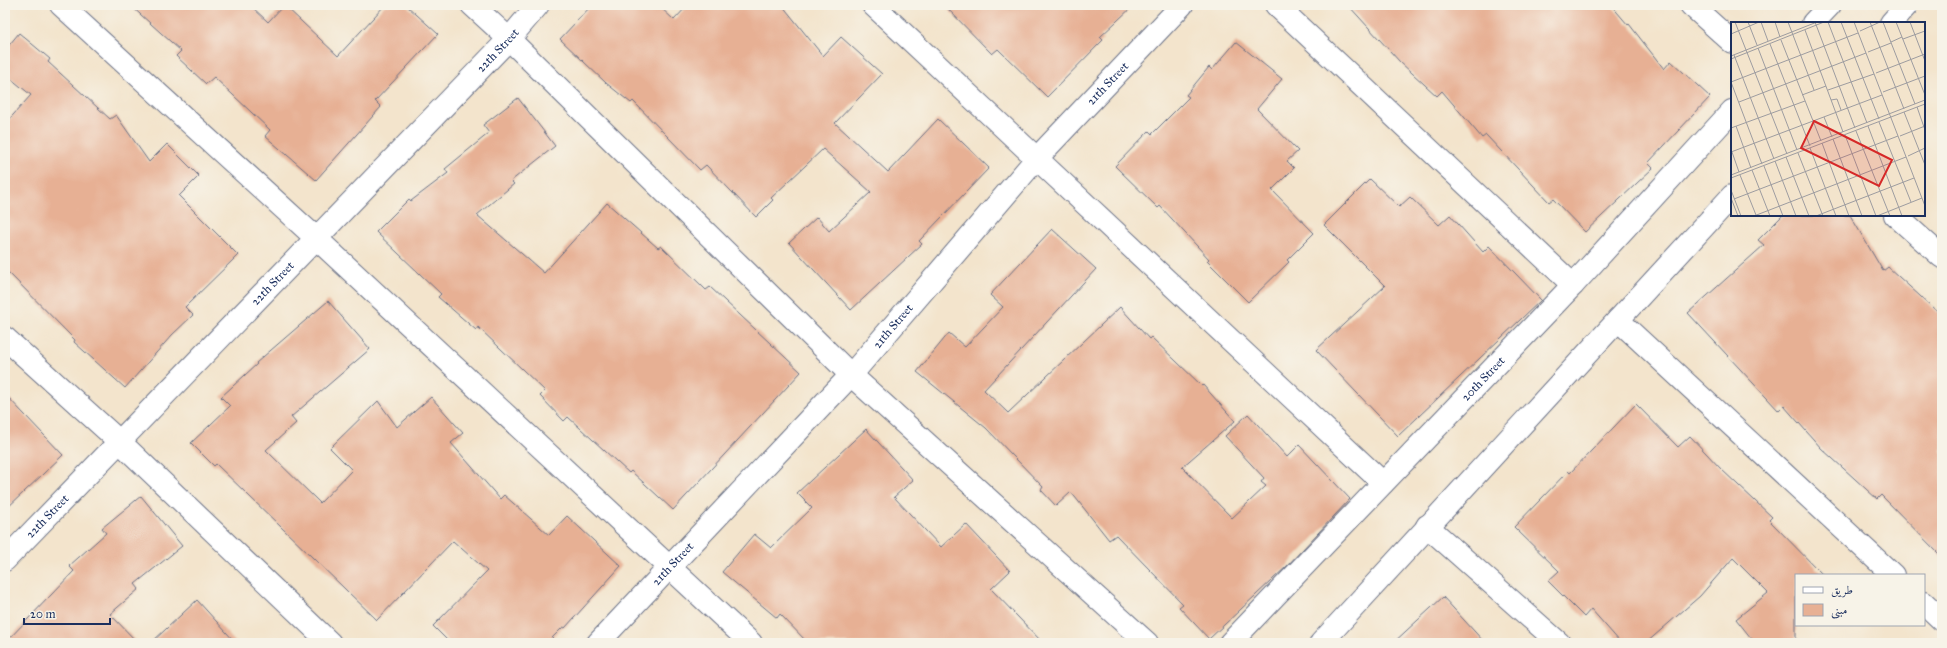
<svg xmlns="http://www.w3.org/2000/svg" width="1947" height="648" viewBox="0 0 1947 648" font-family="'IM FELL Great Primer',Amiri,serif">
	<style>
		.building { fill: #e7b094 }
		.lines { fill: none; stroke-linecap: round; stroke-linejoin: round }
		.minor-casing { stroke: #676e84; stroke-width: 24 }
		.tertiary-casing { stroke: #676e84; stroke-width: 24 }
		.minor { stroke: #fff; stroke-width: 22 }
		.tertiary { stroke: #fff; stroke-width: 22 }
		.labels { text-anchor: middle; stroke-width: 3; stroke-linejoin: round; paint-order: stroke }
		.street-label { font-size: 12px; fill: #1b2f5e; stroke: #f7f3e8 }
		.inset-road { fill: none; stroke: #9d9ca0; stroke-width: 1 }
		.view { fill: #d62828; fill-opacity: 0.15; stroke: #d62828; stroke-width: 2 }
		.inset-edge { fill: none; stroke: #1b2f5e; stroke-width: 2 }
	</style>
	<rect width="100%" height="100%" fill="#f7f3e8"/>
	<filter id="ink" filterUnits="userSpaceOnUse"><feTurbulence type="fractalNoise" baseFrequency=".025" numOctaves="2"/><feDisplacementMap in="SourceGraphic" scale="8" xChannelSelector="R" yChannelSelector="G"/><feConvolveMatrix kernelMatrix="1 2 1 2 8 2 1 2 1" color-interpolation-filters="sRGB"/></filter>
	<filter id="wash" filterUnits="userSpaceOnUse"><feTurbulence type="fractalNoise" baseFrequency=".012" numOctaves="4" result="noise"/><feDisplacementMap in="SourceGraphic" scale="16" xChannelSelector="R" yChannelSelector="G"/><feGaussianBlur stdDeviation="0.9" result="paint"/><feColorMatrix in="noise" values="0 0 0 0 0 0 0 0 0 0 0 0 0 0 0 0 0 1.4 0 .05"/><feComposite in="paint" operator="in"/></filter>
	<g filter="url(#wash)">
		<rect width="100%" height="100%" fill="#f3e4cc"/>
		<g id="blocks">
			<g class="building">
				<polygon points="130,5 250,5 268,22 284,5 338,56 385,5 406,5 438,34 375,101 381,107 316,180 265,136 270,130 214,77 206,84 176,56 181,51"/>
				<polygon points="592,5 658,5 674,20 688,5 782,5 823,56 841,37 882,74 835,123 888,172 938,119 989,168 919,241 922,244 851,310 789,243 817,217 829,231 871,192 823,149 771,198 773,200 756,217 706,165 700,170 633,101 631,103 606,83 560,39"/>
				<polygon points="944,5 1134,5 1100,37 1103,40 1047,97 998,49 992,54"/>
				<polygon points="1348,5 1611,5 1628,25 1629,24 1664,69 1671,61 1710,97 1648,163 1653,168 1585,232 1553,199 1549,202 1486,135 1482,138 1442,91 1437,96 1400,62"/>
				<polygon points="19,33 50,59 48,62 110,119 116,115 149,162 167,144 199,176 179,196 238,255 185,307 193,315 172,335 125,388 74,342 75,340 5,269 5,124 31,95 5,74 5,50"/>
				<polygon points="1236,42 1282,79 1257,109 1298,151 1287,161 1294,168 1272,190 1314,233 1287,260 1289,262 1248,302 1207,261 1209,259 1160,206 1158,208 1115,166 1149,131 1152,134 1189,97 1186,95 1209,67 1212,70"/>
				<polygon points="518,98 555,146 511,181 514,184 477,215 544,273 607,203 658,248 661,246 706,290 710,287 801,372 673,510 631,471 629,473 568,417 564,421 540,396 545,391 478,327 476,330 438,297 441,294 376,232 409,199 411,201 448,173 445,169 489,133 483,125"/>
				<polygon points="1370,179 1399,207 1410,197 1439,225 1450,215 1483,252 1489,246 1541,300 1398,436 1316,350 1385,286 1324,225"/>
				<polygon points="1783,215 1850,215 1883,271 1888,267 1942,316 1942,557 1881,495 1877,499 1821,448 1784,406 1779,411 1688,313 1764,245 1758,240"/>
				<polygon points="1052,229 1096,269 984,390 1008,413 1120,307 1149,339 1151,337 1202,386 1203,385 1235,421 1182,467 1232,518 1266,486 1261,482 1264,478 1225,436 1248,414 1287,457 1299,445 1350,499 1287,566 1209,639 1179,607 1183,604 1116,535 1109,540 1071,492 1056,506 1041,490 1043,487 986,428 917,372 949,333 965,347 1003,307 990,295"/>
				<polygon points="328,301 370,349 291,417 296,423 266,450 320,503 352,470 330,448 378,401 397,427 431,397 463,433 451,443 500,499 504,495 549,535 567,516 621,566 565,628 563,627 547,643 450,643 433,626 487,571 453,541 377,620 216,464 214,466 191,443 230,406 221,397 257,364 256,363"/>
				<polygon points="5,394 63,455 5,510"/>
				<polygon points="1636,404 1678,447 1690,436 1721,469 1772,517 1769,520 1823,575 1796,575 1796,643 1755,643 1736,619 1768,593 1733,558 1700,596 1646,643 1621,643 1591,609 1584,617 1548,581 1559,571 1514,527 1568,471 1570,473"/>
				<polygon points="866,429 913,480 894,497 941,547 966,524 1010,571 991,589 1043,643 808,643 780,614 777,618 722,572 754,534 771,548 812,508 797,493"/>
				<polygon points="141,496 182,546 135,584 139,589 110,614 138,643 5,643 74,571 69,566 106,533 102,528"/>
				<polygon points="1443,597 1485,643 1393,643"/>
				<polygon points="197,600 236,643 151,643"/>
			</g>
		</g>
	</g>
	<g filter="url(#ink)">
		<use href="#blocks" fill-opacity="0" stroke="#676e84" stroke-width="1"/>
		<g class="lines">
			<defs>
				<g id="minor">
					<polyline points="61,5 317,239 751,643"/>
					<polyline points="472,5 509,39 851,375 1147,643"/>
					<polyline points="873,5 1383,483"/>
					<polyline points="1276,5 1573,285"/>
					<polyline points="1691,5 1732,42"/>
					<polyline points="1895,215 1942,257"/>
					<polyline points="1618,320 1893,575"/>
					<polyline points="5,338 120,442 330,643"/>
					<polyline points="1427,526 1559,643"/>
					<path id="s1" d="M5 560 509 39 538 5"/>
					<polyline points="1924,603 1942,620"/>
					<path id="s2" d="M598 643 851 375 1037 158 1182 5"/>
				</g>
				<g id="tertiary">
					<polyline points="1813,23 1830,5"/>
					<polyline points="1891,23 1907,5"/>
					<path id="s3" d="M1230 643 1573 285 1732 111"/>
					<polyline points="1321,643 1732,196"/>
				</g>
			</defs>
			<use href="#minor" class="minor-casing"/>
			<use href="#tertiary" class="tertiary-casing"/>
			<use href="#minor" class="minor"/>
			<use href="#tertiary" class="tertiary"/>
		</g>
	</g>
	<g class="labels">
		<g class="street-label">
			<text dy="4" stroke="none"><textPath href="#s1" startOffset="709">22th Street</textPath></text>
			<text dy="4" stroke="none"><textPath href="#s2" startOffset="757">21th Street</textPath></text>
			<text dy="4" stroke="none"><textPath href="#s1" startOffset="385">22th Street</textPath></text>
			<text dy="4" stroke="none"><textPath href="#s2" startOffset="433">21th Street</textPath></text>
			<text dy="4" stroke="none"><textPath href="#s3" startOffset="366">20th Street</textPath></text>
			<text dy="4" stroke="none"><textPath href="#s1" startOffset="61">22th Street</textPath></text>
			<text dy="4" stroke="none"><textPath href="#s2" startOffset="109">21th Street</textPath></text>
		</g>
	</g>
	<g transform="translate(1731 22)">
		<rect width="194" height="194" fill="#f3e4cc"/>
		<path class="inset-road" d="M4 0 56 132M17 0 26 23M30 0 37 19M44 0 49 15M57 0 83 68M84 0 124 106M97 0 136 101M110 0 148 97M123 0 194 184M139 0 173 87M152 0 184 82M165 0 194 73M179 0 194 39M74 8 112 110M129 9 149 0M0 12 28 0M172 17 194 9M50 18 90 119M160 20 171 15M39 22 79 124M27 26 66 128M137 30 160 21M3 33 43 137M0 34 86 0M0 37 93 0M145 51 194 32M0 60 127 11M0 60 31 142M97 68 143 52M152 70 194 54M71 73 95 64M100 78 106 77 110 88M8 80 135 31M186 85 194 108M173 90 194 143M93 95 101 115M148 100 180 180M5 104 20 146M137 104 171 194M0 106 74 79M125 109 159 194M114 113 145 194M169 114 194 104M102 117 131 194M91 121 118 194M79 126 105 194M0 130 151 73M1 130 8 150M67 131 92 194M177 134 194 126M55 135 78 194M44 139 65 194M33 144 52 194M21 148 39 194M0 153 194 78M9 153 25 193M0 156 194 82M0 168 10 194M0 176 7 194M3 177 167 114M23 194 175 135M85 194 183 156M146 194 191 176"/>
		<path class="view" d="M83 99 161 138 148 164 70 126Z"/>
		<rect width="194" height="194" class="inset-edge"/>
	</g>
	<rect width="1947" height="648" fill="none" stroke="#f7f3e8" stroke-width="20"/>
	<rect x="1795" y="574" width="130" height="52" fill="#f7f3e8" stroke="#9fa5b1"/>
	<rect x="1803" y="587" width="20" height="6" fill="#ffffff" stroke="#9fa5b1"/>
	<text x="1831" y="594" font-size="12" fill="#1b2f5e">طريق</text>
	<rect x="1803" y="604" width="20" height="12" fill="#e7b094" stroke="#9fa5b1"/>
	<text x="1831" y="614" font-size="12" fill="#1b2f5e">مبنى</text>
	<path d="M24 618v6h86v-6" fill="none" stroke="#1b2f5e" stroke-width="2"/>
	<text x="30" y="618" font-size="12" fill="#1b2f5e" stroke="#f7f3e8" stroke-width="3" paint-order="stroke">20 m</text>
</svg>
